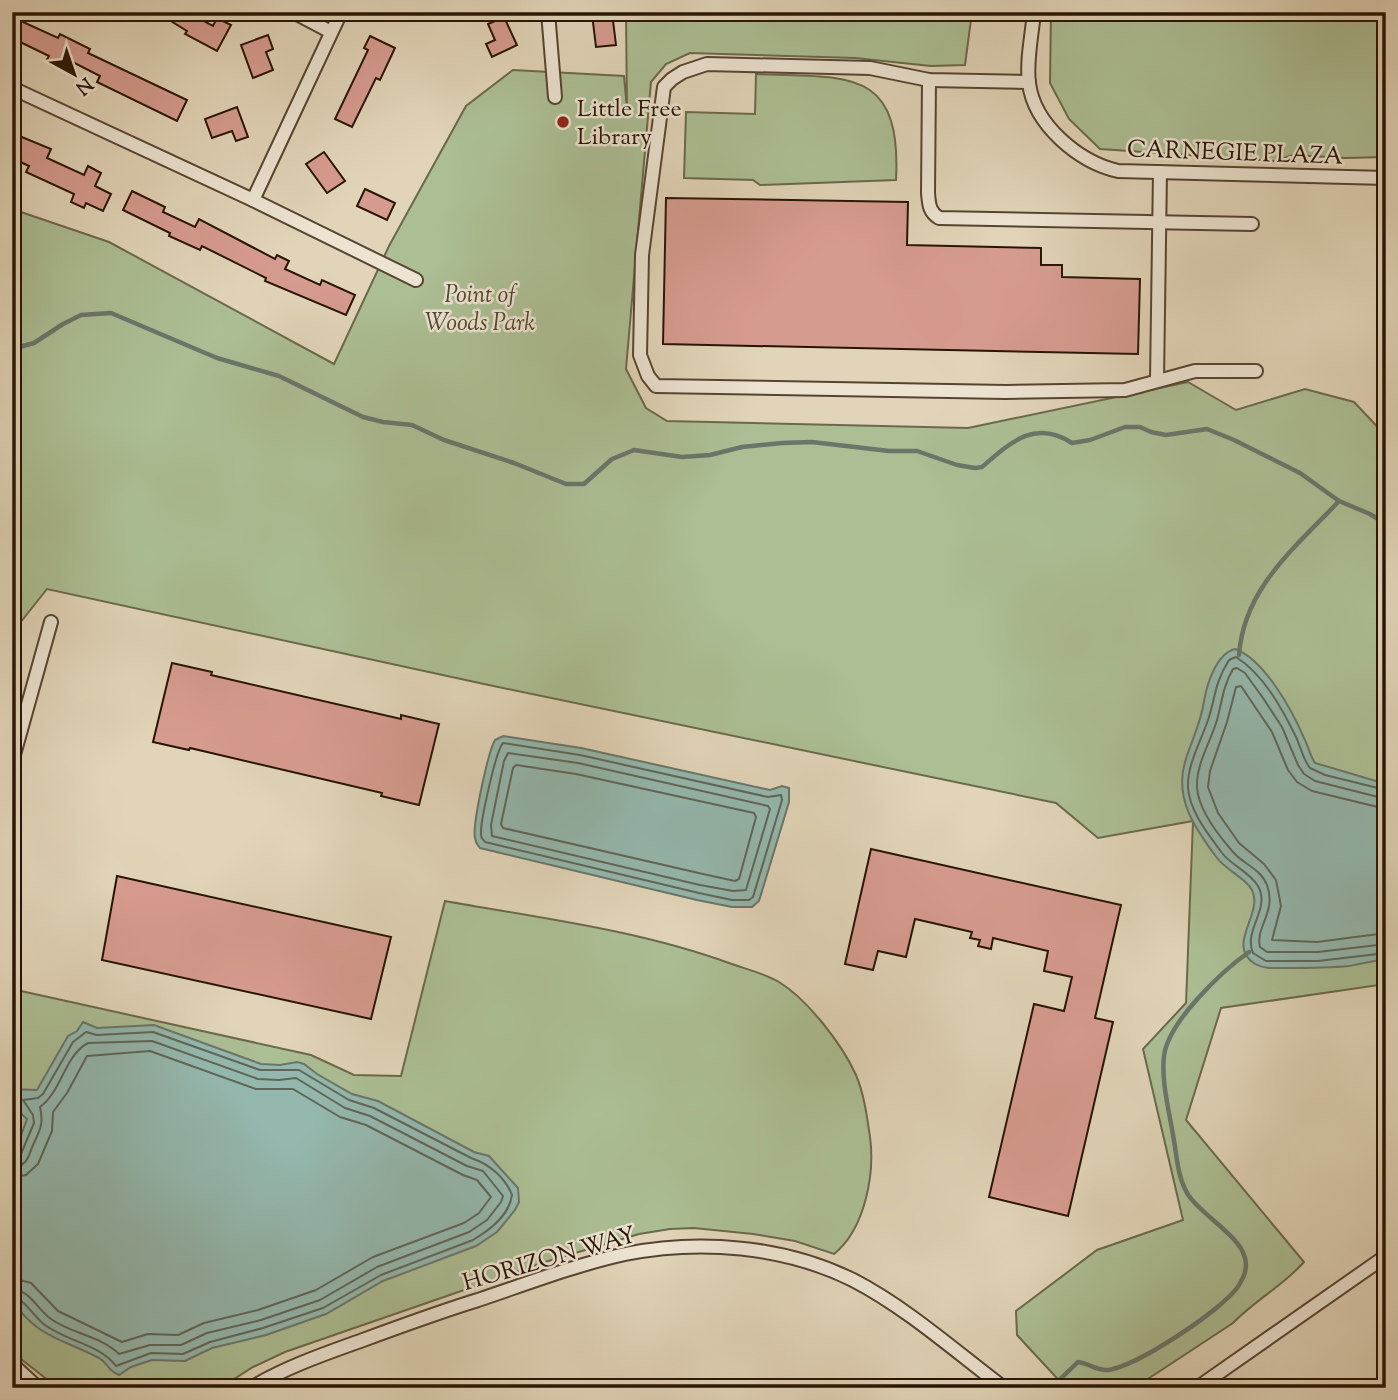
<svg xmlns="http://www.w3.org/2000/svg" width="1398" height="1400" viewBox="0 0 1398 1400" font-family="'Sorts Mill Goudy',serif">
	<style>
		.green { fill: #acbe94; stroke: #6a694c; stroke-width: 2 }
		.water { fill: #94b8ae; stroke: #69766a; stroke-width: 2 }
		.lines { fill: none; stroke-linecap: round; stroke-linejoin: round }
		.shore { stroke: #5e6659; stroke-width: 2 }
		.stream { stroke: #69766a; stroke-width: 4.5 }
		.building { fill: #d69b8f; stroke: #281404; stroke-width: 2 }
		.street-casing { stroke: #564431; stroke-width: 16 }
		.street { stroke: #ece3d1; stroke-width: 12 }
		.poi-dot { fill: #8f2418; stroke: #ece3d1; stroke-width: 2.5 }
		.labels { text-anchor: middle; stroke-width: 5; stroke-linejoin: round; paint-order: stroke }
		.poi-label { font-size: 24px; fill: #281404; stroke: #ece3d1; text-anchor: start }
		.street-label { font-size: 24px; fill: #281404; stroke: #ece3d1 }
		.park-label { font-size: 24px; font-style: italic; fill: #50472f; stroke: #ece3d1 }
	</style>
	<rect width="100%" height="100%" fill="#e1d4b8"/>
	<filter id="stains"><feTurbulence type="fractalNoise" baseFrequency=".00286" numOctaves="4"/><feColorMatrix values="0 0 0 0 .2 0 0 0 0 .09 0 0 0 0 .02 0 0 0 .5 -.17"/></filter>
	<radialGradient id="worn" r=".72"><stop offset=".6" stop-color="#630" stop-opacity="0"/><stop offset="1" stop-color="#630" stop-opacity=".3"/></radialGradient>
	<g class="green">
		<path d="M626 12H972L965 65 931 66 855 58 690 53 666 64 651 82 626 369 646 408 667 421 968 428 1188 382 1236 410 1305 389 1354 402 1386 436V984L1221 1008 1186 1120 1304 1262C1283 1286 1255 1300 1233 1323L1134 1388H1066L1017 1335 1016 1311 1097 1250 1183 1220 1143 1049 1186 1003 1193 821 1098 838 1056 803 484 684 47 589 12 633V209L109 242 334 364 389 246 466 106 513 70 624 76 627 110Z"/>
		<polygon points="1051,12 1386,12 1386,157 1345,158 1293,155 1275,161 1100,149 1069,119 1050,83"/>
		<path d="M756 74C845 78 902 65 896 180L760 185 753 180 684 178 686 112 755 114Z"/>
		<path d="M445 901C540 918 638 930 729 963 745 969 764 973 779 982 807 999 842 1044 856 1075 864 1094 867 1116 870 1137 875 1174 865 1229 834 1254L795 1241 753 1234 694 1228 670 1229 639 1234 545 1262 285 1352 253 1367 220 1388H58L12 1352V989L311 1055 354 1075 401 1076Z"/>
	</g>
	<g class="water">
		<path d="M1235 649C1264 659 1292 710 1304 738 1308 746 1310 755 1315 763L1386 784V960C1373 960 1362 964 1349 966 1328 968 1307 968 1286 968 1275 968 1264 969 1255 964 1225 945 1264 914 1252 890 1246 878 1227 871 1217 858 1196 830 1174 799 1185 762 1191 742 1201 723 1204 701 1207 684 1216 654 1235 649Z"/>
		<path d="M503 736 581 748 770 790 782 786 789 788V802L759 901 752 907H732L697 900 480 848C477 844 476 844 475 838 472 826 488 752 495 740Z"/>
		<path d="M83 1022 97 1028 154 1025 261 1064 280 1065 297 1062 304 1064 317 1074 352 1094 378 1101 474 1152 489 1156 518 1188 519 1202 515 1210 497 1232 476 1246 383 1281 326 1314 266 1335 212 1348 185 1361 152 1360 131 1367 119 1375C105 1369 110 1364 99 1358 63 1339 37 1338 12 1300V1160L27 1119 12 1105V1089L37 1090 68 1036 77 1031Z"/>
	</g>
	<g class="lines">
		<g class="shore">
			<path d="M503 743 580 755 768 797 781 795 782 800 753 897 749 900H732L699 893 485 842C481 837 481 838 481 832 481 819 496 750 503 743Z"/>
			<polygon points="508,753 578,763 768,806 770,809 746,890 733,891 700,885 492,836 491,825 504,761"/>
			<polygon points="516,765 576,774 754,813 756,817 739,879 735,881 703,874 503,828 501,824 513,768"/>
			<path d="M1386 790 1325 775 1310 768C1303 759 1301 748 1296 737 1282 708 1263 674 1236 657L1229 660C1214 684 1216 696 1208 720 1201 741 1187 765 1188 787 1189 811 1209 835 1222 853 1232 866 1250 872 1258 886 1271 909 1243 930 1253 953L1266 961H1318L1386 953"/>
			<path d="M1386 799 1315 781 1304 774 1298 765 1282 727 1263 698 1245 673 1237 668 1233 669C1223 686 1222 702 1217 720 1211 741 1196 764 1197 787 1198 809 1219 836 1233 852 1243 864 1261 869 1267 885 1277 912 1255 927 1260 947L1267 952H1318L1386 944"/>
			<polyline points="1386,809 1312,791 1297,782 1288,770 1272,732 1241,686 1236,687 1227,722 1210,771 1208,787 1218,813 1239,843 1264,864 1276,880 1281,906 1272,940 1317,942 1386,933"/>
			<path d="M12 1158 21 1154 34 1123 33 1115 23 1100 38 1098 43 1094 73 1042 86 1032 97 1035 153 1032 260 1070H299L349 1100 374 1108 471 1158C489 1164 505 1177 512 1195 509 1216 490 1230 473 1240L381 1275 323 1308 263 1328 210 1342 183 1354 151 1353 116 1366C99 1344 68 1342 45 1325 34 1318 26 1299 12 1297"/>
			<path d="M12 1167C28 1166 28 1157 33 1145 40 1130 44 1124 40 1107 62 1091 64 1056 88 1043L152 1041 258 1079 279 1080 296 1078 345 1108 370 1116 467 1166 483 1171 503 1196 501 1202 487 1220 469 1232 377 1267 320 1300 261 1320 207 1333 181 1345H150L119 1354C101 1336 72 1334 51 1319 37 1309 30 1290 12 1289"/>
			<polyline points="12,1177 26,1175 38,1164 52,1131 53,1112 67,1093 87,1056 150,1051 256,1089 293,1089 340,1117 366,1125 463,1175 477,1180 491,1197 479,1213 464,1223 373,1257 316,1290 258,1310 204,1323 178,1335 148,1334 122,1342 58,1311 31,1283 12,1278"/>
		</g>
		<g class="stream">
			<path d="M12 349 34 343 63 324 81 315 111 313 217 358 279 376 363 417 383 422 412 425 444 440 514 463 566 484H584L612 459 634 450 682 457 710 455 742 447 782 443 812 442 889 451H917L957 465 975 468 982 467C1011 442 1035 419 1072 443L1090 440 1125 427H1140L1151 432 1166 435 1207 429 1234 440 1300 473 1339 501 1370 514 1386 524"/>
			<path d="M1239 655C1244 587 1296 547 1339 501"/>
			<path d="M1051 1388 1078 1362C1088 1363 1097 1371 1108 1370 1137 1366 1219 1312 1237 1288 1243 1279 1248 1270 1245 1258 1240 1236 1203 1216 1189 1196 1177 1178 1177 1155 1173 1135 1169 1110 1161 1081 1164 1056 1168 1022 1222 971 1249 952"/>
		</g>
	</g>
	<g class="building">
		<polygon points="156,12 187,12 213,26 217,18 231,25 217,51 185,34 187,31"/>
		<polygon points="612,12 616,45 596,47 592,14"/>
		<polygon points="12,17 58,38 60,34 90,49 88,53 187,100 177,121 97,82 100,76 65,58 60,68 46,61 49,56 12,38"/>
		<polygon points="504,17 517,45 492,57 486,44 495,40 488,24"/>
		<polygon points="268,35 273,49 266,52 273,70 253,78 241,45"/>
		<polygon points="370,36 395,48 380,80 376,78 352,127 335,119 368,50 364,48"/>
		<polygon points="237,107 248,137 236,141 232,131 212,138 205,119"/>
		<polygon points="12,133 51,149 47,158 84,175 88,166 101,173 95,186 111,194 103,211 86,203 84,208 71,202 74,194 26,172 29,166 12,158"/>
		<polygon points="324,152 345,181 327,193 306,164"/>
		<polygon points="365,189 395,203 387,220 357,206"/>
		<polygon points="132,191 165,207 163,212 195,227 199,219 275,259 277,255 289,261 285,269 320,285 322,280 355,295 346,315 265,281 266,278 202,246 200,250 169,236 170,233 123,210"/>
		<polygon points="666,198 908,202 907,245 1041,248 1041,265 1062,265 1062,277 1140,279 1138,354 663,344"/>
		<polygon points="172,663 212,672 211,675 401,719 401,715 439,724 419,805 381,796 382,793 190,748 189,750 153,742"/>
		<polygon points="871,849 1121,905 1095,1018 1113,1022 1068,1216 989,1197 1034,1004 1064,1011 1072,977 1044,971 1048,951 993,938 991,949 978,946 980,940 970,938 972,932 915,919 906,957 878,951 873,970 845,964"/>
		<polygon points="117,876 391,937 371,1019 102,960"/>
	</g>
	<g class="lines">
		<defs>
			<g id="street">
				<polyline points="293,12 331,32"/>
				<polyline points="548,12 555,97"/>
				<path d="M1034 12C1032 35 1026 61 1029 83 1034 125 1079 162 1118 171L1386 178"/>
				<path d="M929 80 928 193C929 204 929 212 939 218L1252 224"/>
				<polyline points="1029,82 929,80 870,68 707,64 683,72 672,79 664,87 642,255 640,355 648,376 656,386 1006,392 1125,390 1195,371 1256,371"/>
				<polyline points="12,88 253,200 416,280"/>
				<polyline points="253,200 341,12"/>
				<polyline points="1157,380 1160,172"/>
				<polyline points="12,762 51,622"/>
				<polyline points="12,1364 38,1388"/>
				<path d="M251 1388C286 1367 324 1354 363 1340 401 1326 439 1312 478 1300 526 1284 575 1265 625 1254 700 1239 784 1246 853 1280 907 1308 955 1351 1004 1388"/>
				<polyline points="1197,1388 1386,1256"/>
			</g>
		</defs>
		<use href="#street" class="street-casing"/>
		<use href="#street" class="street"/>
	</g>
	<circle class="poi-dot" cx="563" cy="122" r="7"/>
	<g class="labels">
		<g class="poi-label">
			<text x="577" y="116">Little Free<tspan x="577" dy="28">Library</tspan></text>
		</g>
		<g class="street-label">
			<text transform="translate(1235 152) rotate(2)" y="8">CARNEGIE PLAZA</text>
			<text transform="translate(549 1258) rotate(-16)" y="8">HORIZON WAY</text>
		</g>
		<g class="park-label">
			<text x="480" y="302">Point of<tspan x="480" dy="28">Woods Park</tspan></text>
		</g>
	</g>
	<rect width="1398" height="1400" fill="none" stroke="#e1d4b8" stroke-width="42"/>
	<rect x="14" y="14" width="1370" height="1372" fill="none" stroke="#281404" stroke-width="3.5"/>
	<rect x="21" y="21" width="1356" height="1358" fill="none" stroke="#281404" stroke-width="2"/>
	<g transform="translate(74 74) rotate(140)" stroke="#ece3d1" stroke-width="5" paint-order="stroke">
	<path d="M0-5L12 26L0 18L-12 26Z" fill="#281404"/>
	<text y="-10" font-size="19" font-weight="bold" text-anchor="middle" fill="#281404">N</text>
	</g>
	<rect width="100%" height="100%" filter="url(#stains)"/>
	<rect width="100%" height="100%" fill="url(#worn)"/>
</svg>
